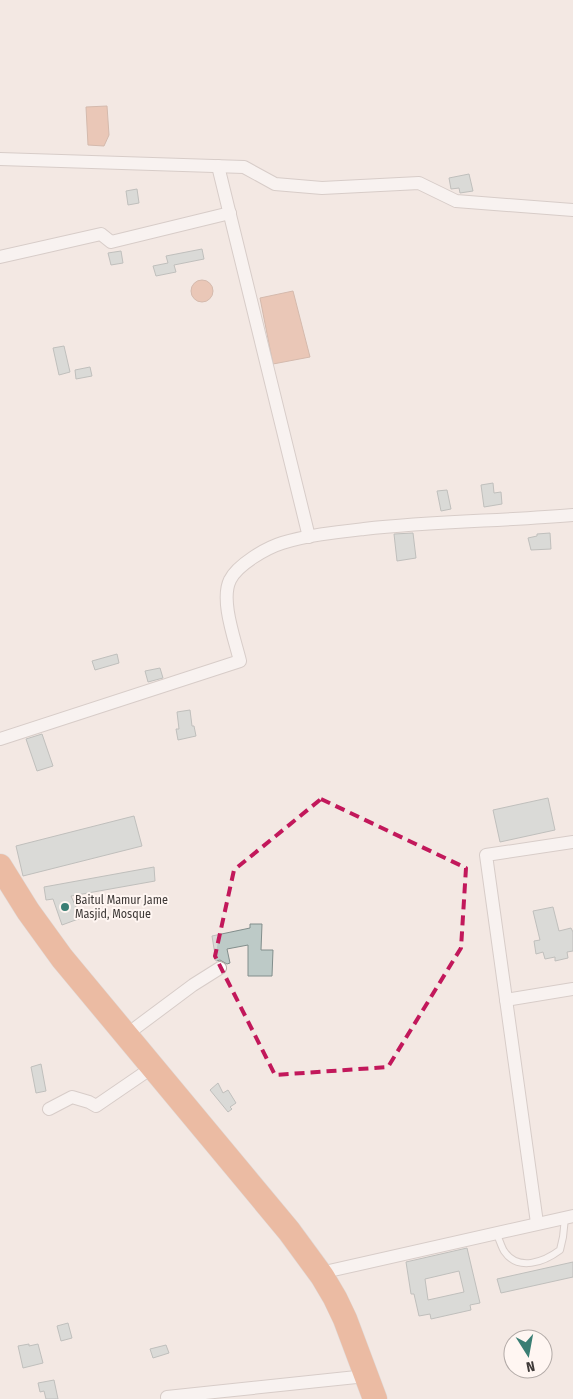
<svg xmlns="http://www.w3.org/2000/svg" width="573" height="1399" viewBox="0 0 573 1399" font-family="'Fira Sans Condensed',sans-serif">
	<style>
		.water { fill: #e1a180; stroke: #b0826a }
		.building { fill: #bdcac7; stroke: #828e8c; fill-rule: evenodd }
		.lines { fill: none; stroke-linecap: round; stroke-linejoin: round }
		.lane-casing { stroke: #b7aca7; stroke-width: 8 }
		.street-casing { stroke: #b7aca7; stroke-width: 14 }
		.highway-casing { stroke: #c9c8c7; stroke-width: 25 }
		.lane { stroke: #fff; stroke-width: 6 }
		.street { stroke: #fff; stroke-width: 12 }
		.highway { stroke: #e38654; stroke-width: 24 }
		.marked { fill: none; stroke: #c2185b; stroke-width: 4; stroke-dasharray: 10 6; stroke-linejoin: round }
		.poi-dot { fill: #3a7e74; stroke: #fff6f2; stroke-width: 2 }
		.labels { text-anchor: middle; stroke-width: 4; stroke-linejoin: round; paint-order: stroke }
		.poi-label { font-size: 12px; fill: #3e3937; stroke: #fff6f2; text-anchor: start }
	</style>
	<rect width="100%" height="100%" fill="#f3e8e3"/>
	<g class="water">
		<polygon points="107,106 109,135 104,146 88,145 86,107"/>
		<circle cx="202" cy="291" r="11"/>
		<polygon points="293,291 310,357 273,364 260,298"/>
	</g>
	<g class="building">
		<polygon points="469,174 473,191 460,193 459,188 451,189 449,178"/>
		<polygon points="137,189 139,203 128,205 126,191"/>
		<polygon points="202,249 204,259 174,265 176,272 156,276 153,266 168,263 166,256"/>
		<polygon points="121,251 123,263 111,265 108,253"/>
		<polygon points="64,346 70,372 59,375 53,348"/>
		<polygon points="90,367 92,376 76,379 75,370"/>
		<polygon points="493,483 494,493 501,492 502,504 484,507 481,485"/>
		<polygon points="447,490 451,509 441,511 437,491"/>
		<polygon points="413,533 416,558 397,561 394,534"/>
		<polygon points="550,533 551,549 531,550 528,538 537,536 537,534"/>
		<polygon points="117,654 119,663 95,670 92,661"/>
		<polygon points="160,668 163,678 148,682 145,671"/>
		<polygon points="190,710 192,726 194,726 196,736 178,740 176,729 179,729 177,712"/>
		<polygon points="42,734 53,766 37,771 26,739"/>
		<polygon points="548,798 555,830 500,842 493,810"/>
		<polygon points="134,816 142,846 23,876 16,846"/>
		<polygon points="154,867 155,881 71,896 81,918 62,925 53,899 46,900 44,887"/>
		<polygon points="553,907 559,931 571,928 573,932 573,951 567,952 568,958 555,961 555,957 545,959 543,952 536,954 534,941 540,940 533,911"/>
		<polygon points="250,924 262,924 261,950 273,950 272,976 248,976 248,945 227,949 230,963 227,964 220,960 216,961 212,936 250,928"/>
		<polygon points="41,1064 46,1091 36,1093 31,1067"/>
		<polygon points="218,1083 223,1093 228,1090 236,1103 230,1107 232,1109 228,1112 210,1090"/>
		<path d="M467 1248 480 1303 470 1305 471 1310 431 1319 430 1314 419 1316 414 1294H411L406 1262ZM459 1271 464 1292 428 1300 425 1279Z"/>
		<polygon points="573,1262 573,1277 501,1293 497,1279"/>
		<polygon points="68,1323 72,1338 61,1341 57,1326"/>
		<polygon points="29,1344 29,1346 38,1344 43,1363 23,1368 18,1346"/>
		<polygon points="166,1345 169,1353 153,1358 150,1349"/>
		<polygon points="54,1380 58,1399 46,1399 44,1391 40,1392 38,1383"/>
	</g>
	<g class="lines">
		<defs>
			<path id="lane" d="M496 1233C499 1238 501 1246 504 1251 518 1272 544 1262 560 1250L563 1237 565 1218"/>
			<g id="street">
				<polyline points="0,159 244,167 275,184 322,188 419,183 456,201 573,210"/>
				<polyline points="218,166 309,537"/>
				<polyline points="0,257 101,234 111,242 230,213"/>
				<path d="M0 739 240 661C235 640 220 600 230 580 237 565 266 548 282 543 308 535 337 532 364 529 434 521 504 521 573 515"/>
				<polyline points="506,1000 573,989"/>
				<polyline points="126,1035 193,985 220,968"/>
				<polyline points="49,1109 72,1097 89,1102 96,1106 153,1067"/>
				<polyline points="537,1223 486,855 573,842"/>
				<polyline points="320,1273 573,1216"/>
				<polyline points="167,1397 366,1376"/>
			</g>
			<polyline id="highway" points="0,866 28,911 62,958 289,1231 322,1276 335,1298 345,1319 375,1399"/>
		</defs>
		<use href="#lane" class="lane-casing"/>
		<use href="#street" class="street-casing"/>
		<use href="#highway" class="highway-casing"/>
		<use href="#lane" class="lane"/>
		<use href="#street" class="street"/>
		<use href="#highway" class="highway"/>
	</g>
	<path d="M0 0H573V1399H0ZM321 799 466 868 461 948 388 1067 275 1075 215 956 234 870Z" fill="#f3e8e3" fill-opacity=".55" fill-rule="evenodd"/>
	<path class="marked" d="M321 799 466 868 461 948 388 1067 275 1075 215 956 234 870Z"/>
	<circle class="poi-dot" cx="65" cy="907" r="5"/>
	<g class="labels">
		<g class="poi-label">
			<text x="75" y="904">Baitul Mamur Jame<tspan x="75" dy="14">Masjid, Mosque</tspan></text>
		</g>
	</g>
	<g transform="translate(528 1354) rotate(169)"><circle r="24" fill="#fff6f2" stroke="#b2aaa7"/>
	<path d="M0-4L9 19L0 12L-9 19Z" fill="#3a7e74"/>
	<text y="-8" font-size="14" font-weight="bold" text-anchor="middle" fill="#3e3937">N</text>
	</g>
</svg>
